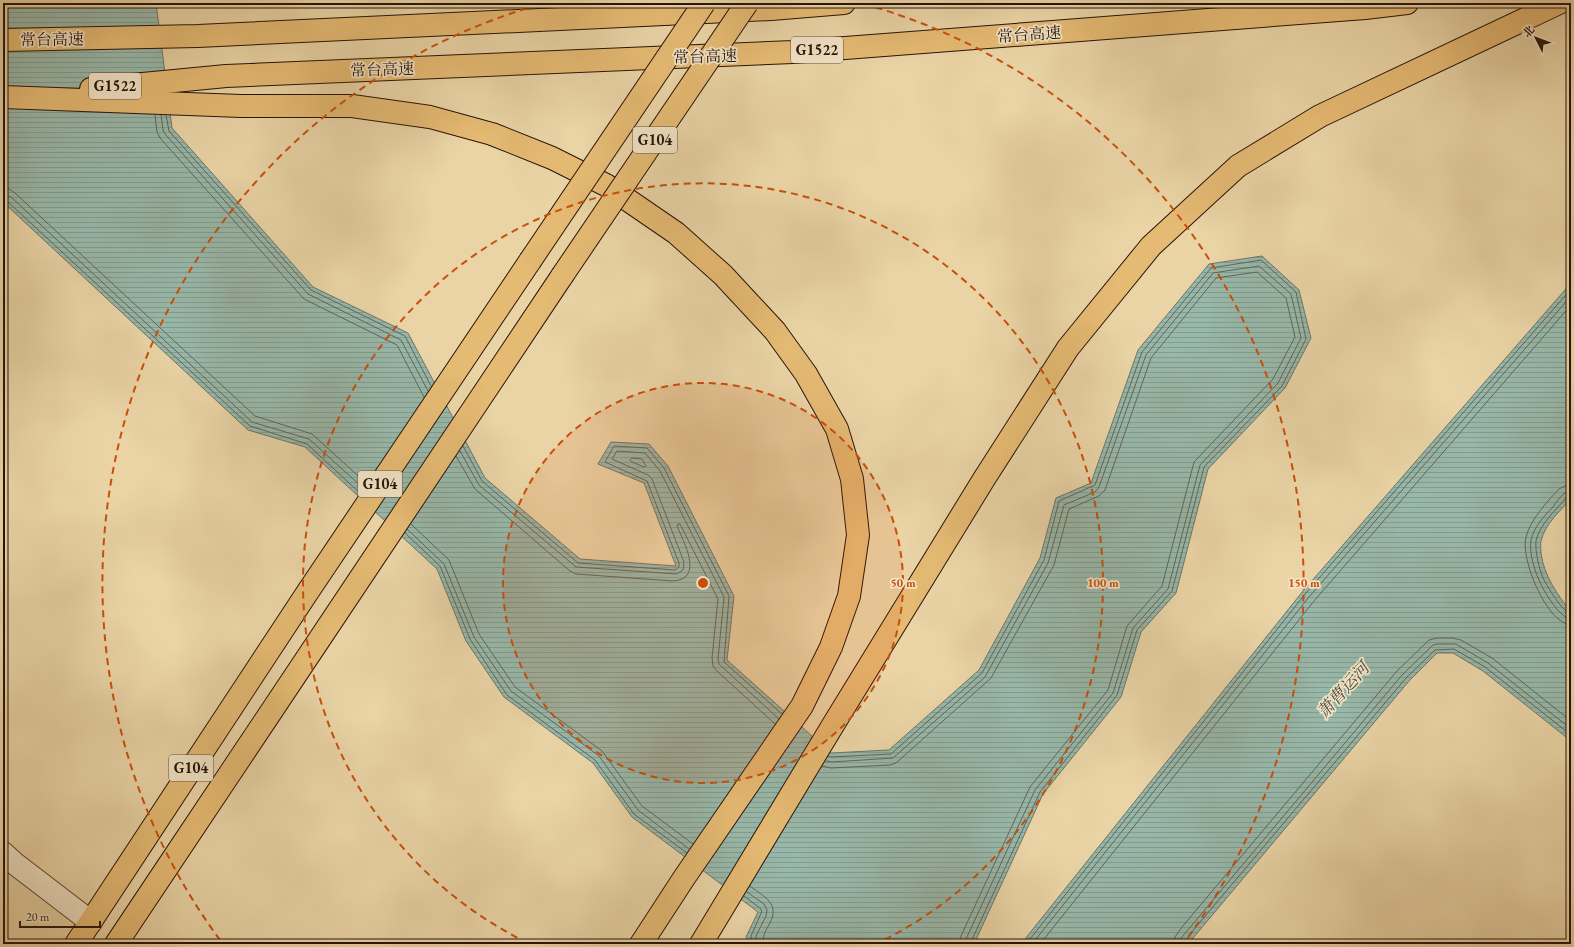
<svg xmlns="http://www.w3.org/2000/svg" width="1574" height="947" viewBox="0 0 1574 947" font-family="'EB Garamond','Noto Serif SC',serif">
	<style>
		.water { fill: url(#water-rules); stroke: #6a7669 }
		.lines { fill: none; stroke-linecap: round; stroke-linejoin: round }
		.shore { stroke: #5f6659; stroke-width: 1 }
		.tertiary-casing { stroke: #574330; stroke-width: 24 }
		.trunk-casing { stroke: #261308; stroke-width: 24 }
		.motorway-casing { stroke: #261308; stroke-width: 24 }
		.tertiary { stroke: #f1e3c5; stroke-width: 22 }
		.trunk { stroke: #e5ba73; stroke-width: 22 }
		.motorway { stroke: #e5ba73; stroke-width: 22 }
		.trunk-bridge-casing { stroke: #261308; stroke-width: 24; stroke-linecap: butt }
		.trunk-bridge { stroke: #e5ba73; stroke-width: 22 }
		.ring { fill: none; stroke: #cb4e0b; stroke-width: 2; stroke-dasharray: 7 5 }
		.labels { text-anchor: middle; stroke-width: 3.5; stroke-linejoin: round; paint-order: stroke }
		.shield { fill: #f1e3c5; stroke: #635141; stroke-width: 1 }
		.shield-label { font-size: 15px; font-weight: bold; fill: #261308 }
		.street-label { font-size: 16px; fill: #261308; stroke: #f1e3c5 }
		.water-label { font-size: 17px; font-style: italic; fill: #4e4d41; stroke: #f1e3c5 }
		.centre { fill: #cb4e0b; stroke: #f1e3c5; stroke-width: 2 }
		.ring-label { font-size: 12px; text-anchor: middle; font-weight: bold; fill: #cb4e0b; stroke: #f1e3c5; stroke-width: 3.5; stroke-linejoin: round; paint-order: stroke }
	</style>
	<defs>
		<pattern id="water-rules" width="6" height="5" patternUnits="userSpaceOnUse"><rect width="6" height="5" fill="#98b8aa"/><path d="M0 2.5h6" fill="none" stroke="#839d91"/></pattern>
	</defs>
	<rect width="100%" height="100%" fill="#ead4a6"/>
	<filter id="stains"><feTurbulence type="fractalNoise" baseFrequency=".005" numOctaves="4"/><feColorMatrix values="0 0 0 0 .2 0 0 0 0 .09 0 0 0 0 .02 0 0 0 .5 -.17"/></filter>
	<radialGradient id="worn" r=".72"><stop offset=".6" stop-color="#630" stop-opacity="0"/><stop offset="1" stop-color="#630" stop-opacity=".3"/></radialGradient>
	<g class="water">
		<polygon points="3,3 156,3 172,128 313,287 408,333 485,478 580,559 676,566 644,483 598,464 611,442 649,444 668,466 734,596 727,660 831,753 889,750 979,670 1040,558 1056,498 1091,483 1138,350 1209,264 1262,256 1299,290 1311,338 1285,388 1208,469 1176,593 1141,632 1121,697 1043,794 974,944 749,944 746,937 758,912 632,817 593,763 504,697 466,641 437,569 305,447 248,430 3,202"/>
		<path d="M1571 283V499C1560 511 1545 524 1541 541 1540 544 1541 549 1541 553 1544 576 1557 594 1571 612V741L1483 671 1453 653H1437L1409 681 1188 944H1021L1303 591Z"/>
	</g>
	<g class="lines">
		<g class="shore">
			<polyline points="155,115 157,132 160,138 304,299 397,345 424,397"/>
			<polyline points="161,115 163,130 165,134 308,294 401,340 428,391"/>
			<polyline points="166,115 169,131 311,290 405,336 431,386"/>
			<polyline points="3,188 9,189 15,193 255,416 312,434 366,483"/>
			<polyline points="3,194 11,197 252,422 309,439 363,488"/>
			<polyline points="3,199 7,201 250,426 307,444 360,493"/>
			<polyline points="463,446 482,481 578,563 675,570 679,567 679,563 647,481 605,462 614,446 647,448 664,468 729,596 724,662 782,714"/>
			<polyline points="460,451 479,485 576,567 677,574 683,570 684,562 652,479 648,475 612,459 617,451 645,453 660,471 724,597 718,659 719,664 779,719"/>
			<path d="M456 456 475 489 570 571 576 574 673 581C705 579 683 541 677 526L678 524H680L718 599 712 658 713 666 717 671 775 724"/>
			<polygon points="632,458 642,459 646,466 644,467 632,462 630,460"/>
			<path d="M1571 485 1565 486 1559 489C1546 503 1531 519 1526 537 1520 559 1547 624 1571 625"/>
			<path d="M1571 491C1562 492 1558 500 1553 507 1544 516 1534 527 1531 540 1529 552 1534 569 1539 580 1543 590 1560 619 1571 619"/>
			<path d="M1571 497 1566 498C1556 510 1539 525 1536 541 1535 552 1539 568 1543 578 1547 586 1563 613 1571 614"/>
			<polyline points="411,524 449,560 479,634 515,687 602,751 642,806 693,844"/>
			<polyline points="407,529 444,564 474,637 511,691 599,756 638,810 689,849"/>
			<polyline points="405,533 440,566 470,639 507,695 595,760 634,814 687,853"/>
			<polyline points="828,756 831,757 891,754 982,673 1044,560 1059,501 1095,485 1142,352 1211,268 1261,260 1296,292 1306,339 1282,386 1204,467 1172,591 1137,630 1117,695 1040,792 970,944"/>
			<polyline points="826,761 832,762 893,758 985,677 1048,563 1064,505 1095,492 1099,487 1146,355 1213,273 1259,266 1291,294 1301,338 1278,383 1200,465 1168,589 1133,628 1113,693 1035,790 966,939 965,944"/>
			<polyline points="822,766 831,768 890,765 896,763 991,678 1054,565 1069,509 1099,496 1105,490 1151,358 1216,278 1257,272 1286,298 1295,337 1273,379 1194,462 1162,586 1127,626 1108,690 1030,787 961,936 959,944"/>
			<path d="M750 886C764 897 780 903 770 923 765 932 763 934 763 944"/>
			<polyline points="747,892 764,904 767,910 766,916 756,936 757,944"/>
			<polyline points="744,896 760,908 762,911 751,936 752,944"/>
			<polyline points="1026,944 1306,593 1571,289"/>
			<polyline points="1032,944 1309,597 1571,296"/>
			<polyline points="1040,944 1314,601 1571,305"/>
			<polyline points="1174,944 1175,937 1182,927 1397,671 1429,640 1437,638 1452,638 1461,640 1492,658 1571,721"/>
			<polyline points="1180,944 1181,938 1187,931 1402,675 1433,645 1437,644 1456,644 1488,663 1571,729"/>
			<polyline points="1185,944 1186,941 1190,934 1406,678 1435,650 1454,649 1485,667 1571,735"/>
		</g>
		<defs>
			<polyline id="tertiary" points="3,853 14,863 91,922"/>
			<g id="trunk">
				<polyline points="76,944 307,593 530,261"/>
				<polyline points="116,944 562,276"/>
			</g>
			<g id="motorway">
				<polyline points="3,40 198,36 771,9 844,3"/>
				<polyline points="91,89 226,76 793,52 1365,8 1407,3"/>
				<polyline points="3,97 241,106 352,106 430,117 492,134 552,158 606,185 676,233 723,275 775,331 806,374 837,429 852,479 858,535 849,596 831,647 802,706 684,878 641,944"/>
				<polyline points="701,944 833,725 984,479 1068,348 1151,246 1238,166 1320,116 1559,3"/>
			</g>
		</defs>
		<use href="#tertiary" class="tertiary-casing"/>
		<use href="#trunk" class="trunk-casing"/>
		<use href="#motorway" class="motorway-casing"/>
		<use href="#tertiary" class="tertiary"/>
		<use href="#trunk" class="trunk"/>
		<use href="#motorway" class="motorway"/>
		<defs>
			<g id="trunk-bridge">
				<polyline points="530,261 704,3"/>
				<polyline points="562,276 747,3"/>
			</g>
		</defs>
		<use href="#trunk-bridge" class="trunk-bridge-casing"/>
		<use href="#trunk-bridge" class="trunk-bridge"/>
	</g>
	<circle cx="703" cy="583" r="200" fill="#cb4e0b" fill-opacity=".12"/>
	<g class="ring">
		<circle cx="703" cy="583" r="200"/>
		<path d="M528 943A400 400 0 1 1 878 943"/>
		<path d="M220 940A601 601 0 0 1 542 4M864 4A601 601 0 0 1 1186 940"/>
	</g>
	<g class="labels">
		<g class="shield">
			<rect x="791" y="37" width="52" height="26" rx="3"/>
			<rect x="89" y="73" width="52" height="26" rx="3"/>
			<rect x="633" y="127" width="44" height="26" rx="3"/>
			<rect x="358" y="471" width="44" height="26" rx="3"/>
			<rect x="169" y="755" width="44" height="26" rx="3"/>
		</g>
		<g class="shield-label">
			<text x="817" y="55">G1522</text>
			<text x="115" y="91">G1522</text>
			<text x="655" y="145">G104</text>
			<text x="380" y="489">G104</text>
			<text x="191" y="773">G104</text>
		</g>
		<g class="street-label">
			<text transform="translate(1029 34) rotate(-4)" y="6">常台高速</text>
			<text transform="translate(52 39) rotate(-1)" y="6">常台高速</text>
			<text transform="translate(705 56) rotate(-2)" y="6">常台高速</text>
			<text transform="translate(382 69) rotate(-2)" y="6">常台高速</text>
		</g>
		<g class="water-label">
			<text transform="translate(1343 690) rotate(-48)" y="6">萧曹运河</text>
		</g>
	</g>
	<circle cx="703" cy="583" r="6" class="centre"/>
	<g class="ring-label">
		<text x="903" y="587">50 m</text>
		<text x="1103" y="587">100 m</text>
		<text x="1304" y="587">150 m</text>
	</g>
	<rect width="1574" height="947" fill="none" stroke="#ead4a6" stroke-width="16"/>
	<rect x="4" y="4" width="1566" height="939" fill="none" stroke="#261308" stroke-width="2"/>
	<rect x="8" y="8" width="1558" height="931" fill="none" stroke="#261308"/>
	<g transform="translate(1536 38) rotate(312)" stroke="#f1e3c5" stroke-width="3" paint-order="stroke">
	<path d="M0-3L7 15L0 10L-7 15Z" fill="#261308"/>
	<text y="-6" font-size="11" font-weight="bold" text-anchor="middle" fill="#261308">北</text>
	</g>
	<path d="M20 921v6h80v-6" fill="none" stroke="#261308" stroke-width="2"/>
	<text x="26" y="921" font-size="12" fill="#261308" stroke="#f1e3c5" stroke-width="3" paint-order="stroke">20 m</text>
	<rect width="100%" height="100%" filter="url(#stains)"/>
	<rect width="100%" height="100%" fill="url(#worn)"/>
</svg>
